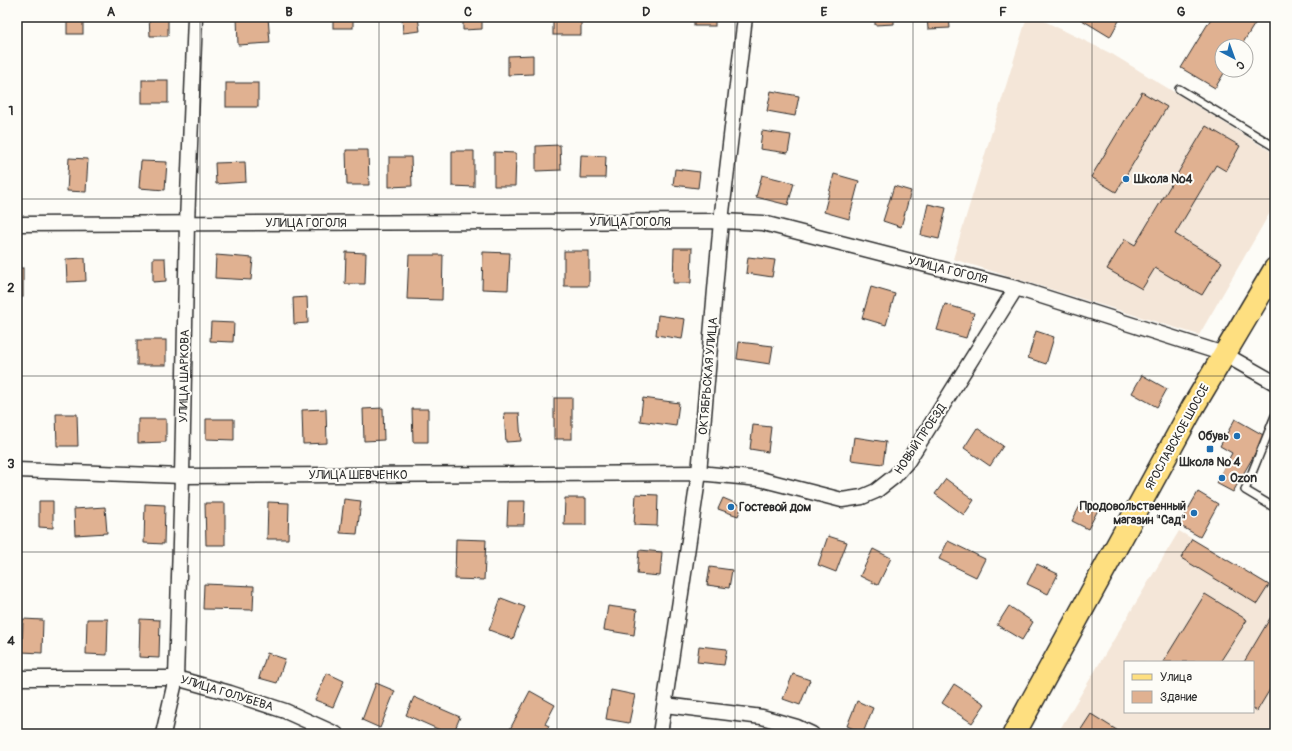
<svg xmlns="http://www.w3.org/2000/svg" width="1292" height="751" viewBox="0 0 1292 751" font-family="Pangolin,sans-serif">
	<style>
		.built { fill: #f4e6d8; fill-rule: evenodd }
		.building { fill: #e0b191; stroke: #2b2b2b }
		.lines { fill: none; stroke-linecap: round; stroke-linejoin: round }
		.lane-casing { stroke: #2b2b2b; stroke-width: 10 }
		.street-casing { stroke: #2b2b2b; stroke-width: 17 }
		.primary-casing { stroke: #2b2b2b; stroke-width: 25 }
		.lane { stroke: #fdfcf7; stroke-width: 7 }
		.street { stroke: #fdfcf7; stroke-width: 14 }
		.primary { stroke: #fedf80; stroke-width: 22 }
		.grid { fill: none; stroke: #2b2b2b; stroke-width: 1; stroke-opacity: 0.55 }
		.poi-dot { fill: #1f6fb2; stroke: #fdfcf7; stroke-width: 1.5 }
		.labels { text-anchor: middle; stroke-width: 4; stroke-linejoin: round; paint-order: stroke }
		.poi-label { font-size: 12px; font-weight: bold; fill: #2b2b2b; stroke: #fdfcf7; text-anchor: start }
		.street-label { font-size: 12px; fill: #2b2b2b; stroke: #fdfcf7 }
		.neatline { fill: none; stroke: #2b2b2b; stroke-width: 1.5 }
		.grid-label { font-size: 13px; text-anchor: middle; font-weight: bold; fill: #2b2b2b }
	</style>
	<rect width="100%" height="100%" fill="#fdfcf7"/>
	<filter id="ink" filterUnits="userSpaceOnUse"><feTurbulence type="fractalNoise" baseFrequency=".025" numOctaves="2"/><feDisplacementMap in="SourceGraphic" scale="8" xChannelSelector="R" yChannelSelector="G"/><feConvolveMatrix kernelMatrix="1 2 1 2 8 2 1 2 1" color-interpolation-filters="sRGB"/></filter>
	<g filter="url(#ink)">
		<g class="built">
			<polygon points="1027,17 1036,17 1112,54 1275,154 1275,204 1199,335 953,259"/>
			<path d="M1179 531 1275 588V728L1271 734H1057ZM1125 662H1253V712H1125Z"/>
		</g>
		<g class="building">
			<rect x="67" y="17" width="16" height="17"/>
			<polygon points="149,17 168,17 168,36 150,36"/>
			<polygon points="237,17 268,17 270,43 238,45"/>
			<rect x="333" y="17" width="20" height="11"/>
			<polygon points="402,17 418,17 420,31 403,33"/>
			<polygon points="463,17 482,17 482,29 463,30"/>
			<rect x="553" y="17" width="28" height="18"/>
			<rect x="694" y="17" width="21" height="9"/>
			<polygon points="875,17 894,17 894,24 875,25"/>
			<polygon points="927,17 949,17 950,28 928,29"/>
			<polygon points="1077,17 1121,17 1110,37"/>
			<polygon points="1212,17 1259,17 1241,46 1222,46 1222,70 1226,70 1215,88 1181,68"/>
			<polygon points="533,55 533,74 508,75 508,56"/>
			<rect x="142" y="80" width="26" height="23"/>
			<rect x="226" y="83" width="32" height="24"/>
			<polygon points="771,91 799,96 795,116 767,111"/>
			<polygon points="1142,92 1167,107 1116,192 1091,177"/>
			<polygon points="1206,126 1240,146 1226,171 1216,165 1175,234 1222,262 1202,295 1155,268 1142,289 1107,269 1125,239 1135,245"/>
			<polygon points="762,131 791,135 788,153 760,149"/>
			<polygon points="560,145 561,170 536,171 536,146"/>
			<polygon points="346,150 368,150 369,185 347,185"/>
			<polygon points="452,151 474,151 474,187 452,186"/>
			<polygon points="494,152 516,153 515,186 494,186"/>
			<polygon points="581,155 606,156 605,178 580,178"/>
			<polygon points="389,157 411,157 412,186 389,187"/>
			<polygon points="69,158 88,159 86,192 67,191"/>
			<polygon points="141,161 167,162 165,190 139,188"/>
			<polygon points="245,162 246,182 216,184 215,163"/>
			<polygon points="675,169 700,172 698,188 673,185"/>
			<polygon points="834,174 859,181 849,219 824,212"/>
			<polygon points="762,175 794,183 788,205 756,197"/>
			<polygon points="894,186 911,191 901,227 883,221"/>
			<polygon points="928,204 946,208 939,239 921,235"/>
			<polygon points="674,248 692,248 691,283 673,283"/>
			<rect x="564" y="251" width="25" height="35"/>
			<polygon points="346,252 366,253 365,284 345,284"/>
			<polygon points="483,252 510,253 508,290 482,289"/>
			<polygon points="216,255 253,258 251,280 215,278"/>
			<polygon points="409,255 443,255 442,300 407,299"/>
			<polygon points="748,257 775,260 772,277 746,273"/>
			<polygon points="85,258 86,281 67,282 66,259"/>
			<polygon points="153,258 165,258 166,281 153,282"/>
			<rect x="17" y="268" width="6" height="29"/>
			<polygon points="871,287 895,294 886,325 862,318"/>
			<polygon points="307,297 308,323 294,324 293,298"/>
			<polygon points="945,304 974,313 966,338 937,330"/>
			<polygon points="658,315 685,319 682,339 656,335"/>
			<polygon points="211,322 234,323 233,342 210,341"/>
			<polygon points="1036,331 1054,337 1046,364 1028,358"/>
			<rect x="137" y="340" width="29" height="25"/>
			<polygon points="739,342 773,346 770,364 737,359"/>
			<polygon points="1142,375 1167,389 1157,407 1132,393"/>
			<rect x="554" y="398" width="18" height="41"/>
			<polygon points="643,398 679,403 676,426 640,421"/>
			<polygon points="383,408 384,440 364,441 363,409"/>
			<polygon points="326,409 327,443 303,444 302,410"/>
			<polygon points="412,409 428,409 428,442 413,442"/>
			<polygon points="504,413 519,413 521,441 506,442"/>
			<polygon points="56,414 77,414 78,446 57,446"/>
			<polygon points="138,419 166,419 166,442 138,443"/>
			<polygon points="206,419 234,419 234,440 206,439"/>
			<polygon points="1235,419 1265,436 1233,492 1216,483 1232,453 1220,446"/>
			<polygon points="753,425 771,427 768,452 750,449"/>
			<polygon points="977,428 1003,446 990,466 964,448"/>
			<polygon points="854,437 886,442 883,464 851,460"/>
			<polygon points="946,479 974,500 964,515 935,494"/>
			<polygon points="1198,492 1218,504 1200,537 1179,525"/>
			<polygon points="636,494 658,495 657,526 634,525"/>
			<polygon points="565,498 586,498 586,525 564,525"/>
			<polygon points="723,498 742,506 738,516 718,509"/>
			<polygon points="344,499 361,501 357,534 340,533"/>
			<polygon points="39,501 53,501 53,528 39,527"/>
			<polygon points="508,501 525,501 524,525 507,525"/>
			<polygon points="268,502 289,503 288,539 267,539"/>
			<polygon points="1082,502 1098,510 1088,529 1072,521"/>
			<polygon points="205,503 225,503 225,545 206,545"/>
			<polygon points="145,504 165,505 164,544 144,543"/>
			<polygon points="105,507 107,533 75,535 74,509"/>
			<polygon points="828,536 847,542 836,572 818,565"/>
			<polygon points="456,539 486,540 484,580 455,579"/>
			<polygon points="1192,539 1269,585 1257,604 1181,558"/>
			<polygon points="948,541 985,559 976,577 939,559"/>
			<polygon points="873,549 891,558 878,585 860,576"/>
			<polygon points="639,550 662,552 660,576 637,574"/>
			<polygon points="1037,564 1058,574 1048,594 1027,584"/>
			<polygon points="710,567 732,570 729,588 707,585"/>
			<polygon points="204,584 254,586 253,610 203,609"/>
			<polygon points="1205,594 1247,620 1220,662 1163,662"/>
			<polygon points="501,598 525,607 513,639 489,630"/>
			<polygon points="608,606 637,610 634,635 604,630"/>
			<polygon points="1009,606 1033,622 1022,640 997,625"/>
			<polygon points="1275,610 1275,681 1257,711 1253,708 1253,662 1244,662"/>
			<polygon points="23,619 43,620 42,653 22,652"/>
			<polygon points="87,619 108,619 107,655 86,654"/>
			<polygon points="140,619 160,620 159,658 139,657"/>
			<polygon points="699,646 727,649 724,665 697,662"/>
			<polygon points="267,653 285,659 277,683 259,678"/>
			<polygon points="327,673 344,681 333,707 315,700"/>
			<polygon points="793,674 810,680 800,705 783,699"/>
			<polygon points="376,683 395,691 380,728 362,720"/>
			<polygon points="954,684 985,704 972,723 942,703"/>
			<polygon points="611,690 635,695 629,723 606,719"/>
			<polygon points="530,691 555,705 545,724 549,726 544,734 514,734 509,731"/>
			<polygon points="414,697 460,717 453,734 449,734 406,715"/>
			<polygon points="857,701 873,708 863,733 847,726"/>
			<polygon points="1091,714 1123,734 1078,734"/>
		</g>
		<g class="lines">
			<defs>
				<g id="lane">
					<polyline points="1179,89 1275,147"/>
					<polyline points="1275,416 1245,490 1275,508"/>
				</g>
				<g id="street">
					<polyline points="17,224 721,221 763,223 1016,288 1224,354 1275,383"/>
					<polyline points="17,470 182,476 699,473 760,479 842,500 862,497 876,491 895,476 908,461 1016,288"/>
					<polyline points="17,678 176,678 230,693 285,711 336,734"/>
					<polyline points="665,705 762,717 797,727 812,734"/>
					<polyline points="163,734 176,678 182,476 187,223 195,17"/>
					<polyline points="660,734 699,473 721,221 745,17"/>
				</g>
				<polyline id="primary" points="1014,734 1193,407 1275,269"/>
			</defs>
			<use href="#lane" class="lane-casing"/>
			<use href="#street" class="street-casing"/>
			<use href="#primary" class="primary-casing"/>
			<use href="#lane" class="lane"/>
			<use href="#street" class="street"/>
			<use href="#primary" class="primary"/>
		</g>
	</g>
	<path class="grid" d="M200 17V734M379 17V734M557 17V734M735 17V734M913 17V734M1092 17V734M17 199H1275M17 376H1275M17 552H1275"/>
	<g class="poi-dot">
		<circle cx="1126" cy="179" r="4"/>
		<circle cx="1237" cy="436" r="4"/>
		<rect x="1206" y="445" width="8" height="8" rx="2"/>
		<circle cx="1222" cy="478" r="4"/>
		<circle cx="731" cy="507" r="4"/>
		<circle cx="1194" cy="513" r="4"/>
	</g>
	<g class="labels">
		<g class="poi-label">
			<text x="1134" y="183">Школа №4</text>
			<text x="1229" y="440" text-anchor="end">Обувь</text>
			<text x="1210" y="466" text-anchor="middle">Школа № 4</text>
			<text x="1230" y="482">Ozon</text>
			<text x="1186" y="510" text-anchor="end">Продовольственный<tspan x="1186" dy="14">магазин "Сад"</tspan></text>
			<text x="739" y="511">Гостевой дом</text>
		</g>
		<g class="street-label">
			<text x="630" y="226">УЛИЦА ГОГОЛЯ</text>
			<text x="306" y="227">УЛИЦА ГОГОЛЯ</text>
			<text transform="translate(948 270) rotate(14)" y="4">УЛИЦА ГОГОЛЯ</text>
			<text transform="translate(184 376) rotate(-89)" y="4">УЛИЦА ШАРКОВА</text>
			<text transform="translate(708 376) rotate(-85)" y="4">ОКТЯБРЬСКАЯ УЛИЦА</text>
			<text transform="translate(1177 437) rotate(-61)" y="4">ЯРОСЛАВСКОЕ ШОССЕ</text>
			<text transform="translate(920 439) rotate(-56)" y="4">НОВЫЙ ПРОЕЗД</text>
			<text x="358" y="479">УЛИЦА ШЕВЧЕНКО</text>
			<text transform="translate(227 693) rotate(17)" y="4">УЛИЦА ГОЛУБЕВА</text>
		</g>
	</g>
	<rect width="1292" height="751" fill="none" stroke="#fdfcf7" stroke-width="44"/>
	<rect x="1124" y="661" width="130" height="52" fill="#fdfcf7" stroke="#a9a8a5"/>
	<rect x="1132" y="674" width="20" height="6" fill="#fedf80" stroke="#a9a8a5"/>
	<text x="1160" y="681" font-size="12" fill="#2b2b2b">Улица</text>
	<rect x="1132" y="691" width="20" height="12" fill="#e0b191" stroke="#a9a8a5"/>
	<text x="1160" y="701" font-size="12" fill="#2b2b2b">Здание</text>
	<g transform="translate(1234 58) rotate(139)"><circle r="19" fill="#fdfcf7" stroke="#a9a8a5"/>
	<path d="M0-3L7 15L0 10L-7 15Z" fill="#1f6fb2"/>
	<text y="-6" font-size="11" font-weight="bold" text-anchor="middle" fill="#2b2b2b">С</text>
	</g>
	<rect x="22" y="22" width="1248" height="707" class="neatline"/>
	<g class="grid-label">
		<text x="111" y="16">A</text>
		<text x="289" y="16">B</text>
		<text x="468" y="16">C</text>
		<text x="646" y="16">D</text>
		<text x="824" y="16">E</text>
		<text x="1003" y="16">F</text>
		<text x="1181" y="16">G</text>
		<text x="11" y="115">1</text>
		<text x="11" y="292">2</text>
		<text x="11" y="468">3</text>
		<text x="11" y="645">4</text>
	</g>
</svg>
